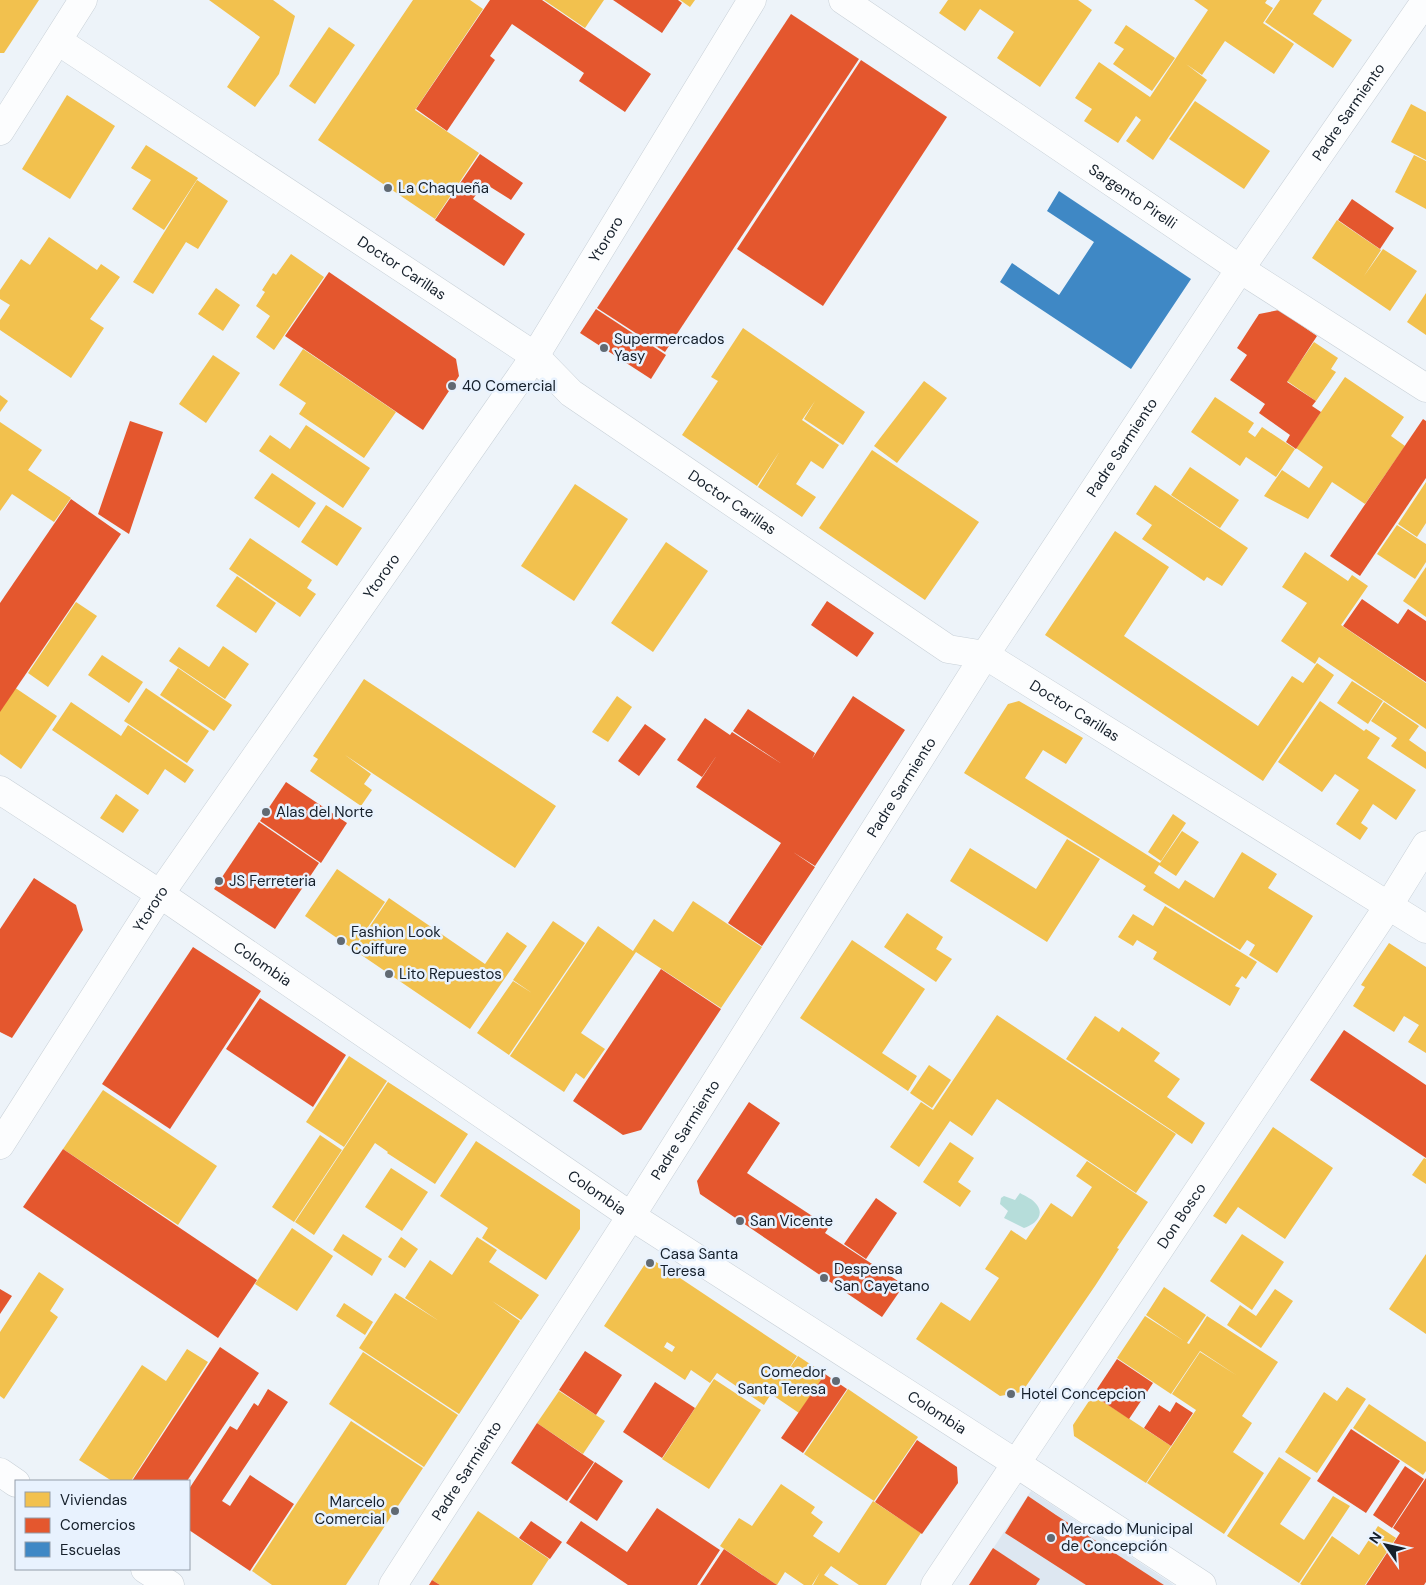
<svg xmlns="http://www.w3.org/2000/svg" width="1426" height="1585" viewBox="0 0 1426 1585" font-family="'DM Sans',sans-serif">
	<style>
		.built { fill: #dde7f1 }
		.water { fill: #b6ddda }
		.homes { fill: #f2c14e; fill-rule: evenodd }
		.shops { fill: #e4572e }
		.schools { fill: #3f88c5 }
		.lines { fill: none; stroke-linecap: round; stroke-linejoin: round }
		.minor-casing { stroke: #c8d0d7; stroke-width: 29 }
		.minor { stroke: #fcfdfe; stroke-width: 28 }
		.poi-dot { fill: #616a73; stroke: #e8f2fe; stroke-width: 2 }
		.labels { text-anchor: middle; stroke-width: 5; stroke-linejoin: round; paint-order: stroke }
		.street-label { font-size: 15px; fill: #16202b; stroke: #e8f2fe }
		.poi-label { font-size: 15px; fill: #16202b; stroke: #e8f2fe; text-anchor: start }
	</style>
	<rect width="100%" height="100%" fill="#edf3f9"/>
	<polygon class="built" points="1031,1491 1174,1585 969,1585"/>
	<path class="water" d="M1020 1193C1025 1196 1033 1199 1037 1205 1045 1216 1034 1225 1024 1228L1004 1218 1008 1211 1000 1204 1001 1198 1004 1196 1015 1200Z"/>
	<g class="homes">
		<polygon points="0,0 39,0 4,53 0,53"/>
		<polygon points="209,0 273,0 295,16 279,74 255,107 227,87 260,37"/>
		<polygon points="413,0 470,0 483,9 415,110 479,153 435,219 318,140"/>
		<polygon points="544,0 604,0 585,28"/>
		<polygon points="680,0 695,0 690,7"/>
		<polygon points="948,0 1078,0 1092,10 1040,87 997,58 1014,32 980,9 965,31 939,13"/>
		<polygon points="1194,0 1267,0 1265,3 1273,8 1263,23 1294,44 1274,74 1225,41 1202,75 1186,64 1207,80 1153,160 1126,141 1141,120 1136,116 1118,143 1084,121 1092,109 1075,98 1099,62 1150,97 1208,10"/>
		<polygon points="1280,0 1322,0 1313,14 1352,40 1333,68 1265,22"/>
		<polygon points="1126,25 1175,58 1152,91 1113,64 1124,49 1114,43"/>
		<polygon points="329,27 355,45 315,104 289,86"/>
		<polygon points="67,95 115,126 70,199 22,169"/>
		<polygon points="1195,101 1270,151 1244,189 1169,139"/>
		<polygon points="1411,104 1426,112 1426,160 1391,142"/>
		<polygon points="146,145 198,178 164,230 132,209 151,180 131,168"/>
		<polygon points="1414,155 1426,161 1426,209 1395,192"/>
		<polygon points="197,180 228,201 198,249 186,242 153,294 133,282"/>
		<polygon points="1337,220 1381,250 1364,276 1383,249 1417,271 1390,311 1312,258"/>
		<polygon points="49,237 97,270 101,264 120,277 90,319 104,328 71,378 0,330 0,320 10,305 0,299 0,290 21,259 30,265"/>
		<polygon points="291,254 324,277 274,350 256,337 270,316 256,306 265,292 262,290 273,273 276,275"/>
		<polygon points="216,288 240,305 223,331 198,314"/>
		<polygon points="1426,293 1426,335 1407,322"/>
		<polygon points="743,328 865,412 843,445 804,419 815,401 802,420 839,445 823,469 811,461 796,484 816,497 802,517 758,487 780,451 757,486 682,435 718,381 711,377"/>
		<polygon points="1314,342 1338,358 1331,369 1336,372 1316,401 1287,381"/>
		<polygon points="303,349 396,412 364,458 299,414 306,403 279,385"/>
		<polygon points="213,355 240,373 206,423 179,404"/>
		<polygon points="1345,377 1404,417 1391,436 1405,446 1365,504 1332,482 1308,519 1264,496 1282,470 1309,488 1323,467 1296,448"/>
		<polygon points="924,381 947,398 897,463 874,446"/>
		<polygon points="0,395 8,401 0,412"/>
		<polygon points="1215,397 1254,423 1248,432 1255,437 1262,427 1295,449 1276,477 1246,457 1240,466 1191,432"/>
		<polygon points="0,422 42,450 28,470 71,498 54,522 12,494 0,511"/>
		<polygon points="306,425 370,468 343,508 259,451 270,435 290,449"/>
		<polygon points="872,450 979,522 925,600 819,528"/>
		<polygon points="1190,467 1239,500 1220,528 1171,495"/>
		<polygon points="272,473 316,503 299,528 254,498"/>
		<polygon points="1426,482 1426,523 1417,537 1398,524"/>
		<polygon points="575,484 628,519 574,601 521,566"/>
		<polygon points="1155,485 1248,548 1222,586 1207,577 1204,581 1142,539 1152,525 1136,514"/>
		<polygon points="326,505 362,528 337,566 301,542"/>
		<polygon points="1397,525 1426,544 1426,562 1415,579 1377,554"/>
		<polygon points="1115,531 1169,567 1124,636 1258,726 1292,676 1303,683 1317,663 1334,675 1263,781 1045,635"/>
		<polygon points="250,538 312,580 307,588 316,594 300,617 229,569"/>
		<polygon points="666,542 708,571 653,652 611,623"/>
		<polygon points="1305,552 1348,581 1352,575 1368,586 1341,625 1426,683 1426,729 1319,657 1315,664 1281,641 1307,603 1282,587"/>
		<polygon points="1426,567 1426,617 1403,601"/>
		<polygon points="237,576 276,603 256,633 216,606"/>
		<polygon points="76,602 97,616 48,687 28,673"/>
		<polygon points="223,646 249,664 225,699 169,661 179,647 209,667"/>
		<polygon points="102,655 143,682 129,703 88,675"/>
		<polygon points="178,668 232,705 214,731 160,695"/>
		<polygon points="364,679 556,806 515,868 345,755 371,774 364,784 372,790 361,806 310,771 318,759 313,756"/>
		<polygon points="1352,681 1383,701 1368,724 1337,703"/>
		<polygon points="14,687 57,716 21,769 0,754 0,708"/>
		<polygon points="146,688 209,731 187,763 124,721"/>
		<polygon points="617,696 632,707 608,742 592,732"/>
		<polygon points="1019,701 1083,738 1066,764 1043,750 1025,778 1160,863 1182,831 1199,842 1176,876 1159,865 1154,873 1179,889 1185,880 1214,898 1242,852 1277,874 1268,888 1313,916 1277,973 1249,955 1255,945 1247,940 1240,950 1143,890 1146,886 964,773 1008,704"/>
		<polygon points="1320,701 1364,731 1366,729 1380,738 1367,758 1416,790 1396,820 1373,804 1361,823 1368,828 1360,840 1336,824 1359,790 1335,774 1322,792 1278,762"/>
		<polygon points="71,702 121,736 128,725 194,770 185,783 165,769 148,795 52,730"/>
		<polygon points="1384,702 1419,726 1409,740 1426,752 1426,769 1391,746 1397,738 1371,721"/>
		<polygon points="116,794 139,810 123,833 100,818"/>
		<polygon points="1173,814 1186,823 1161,861 1148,852"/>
		<polygon points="1067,839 1100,859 1047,942 950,881 970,848 1036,889"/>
		<polygon points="337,869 385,902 353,949 305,916"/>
		<polygon points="389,898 485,964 507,932 527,946 470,1029 354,950"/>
		<polygon points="693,901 762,947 721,1008 636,952 581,1033 605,1049 584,1079 576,1073 564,1092 510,1056 598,926 633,951 654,919 673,932"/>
		<polygon points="1165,906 1257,962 1246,979 1242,976 1235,986 1240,988 1230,1006 1153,959 1157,952 1137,940 1133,946 1118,937 1133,914 1153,926"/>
		<polygon points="907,913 943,937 936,949 952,959 936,982 884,947"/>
		<polygon points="553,921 585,943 509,1055 477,1033 513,981 532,993 513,980"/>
		<polygon points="852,940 925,989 882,1053 917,1076 908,1091 800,1018"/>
		<polygon points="1389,943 1426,967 1426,1053 1408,1042 1419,1025 1404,1016 1394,1032 1353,1006 1365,987 1361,985"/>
		<polygon points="997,1015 1176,1134 1136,1193 997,1099 972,1136 950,1121 919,1167 890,1147 921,1102 933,1110"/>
		<polygon points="1095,1016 1119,1032 1122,1027 1160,1053 1154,1061 1180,1079 1167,1097 1205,1123 1192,1144 1066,1059"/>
		<polygon points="349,1056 387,1081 344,1147 306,1122"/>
		<polygon points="929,1065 951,1080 932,1108 910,1093"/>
		<polygon points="388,1082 468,1134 435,1184 387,1153 388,1152 375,1143 314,1235 295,1222"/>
		<polygon points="103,1090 217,1166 178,1225 63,1149"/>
		<polygon points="1273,1127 1333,1168 1285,1239 1238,1207 1226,1224 1213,1216"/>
		<polygon points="320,1135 342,1150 294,1222 272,1207"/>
		<polygon points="476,1141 580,1210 580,1229 546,1280 482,1238 488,1228 440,1196"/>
		<polygon points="950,1142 974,1158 958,1182 971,1191 960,1207 923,1182"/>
		<polygon points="1424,1158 1426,1159 1426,1184 1412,1175"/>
		<polygon points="1087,1161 1148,1202 1117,1248 1119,1249 1095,1286 1022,1392 1000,1396 916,1339 941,1302 970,1321 999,1278 985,1269 1011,1230 1026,1240 1051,1203 1072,1217 1092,1187 1076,1176"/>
		<polygon points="391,1168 428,1192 402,1231 365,1207"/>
		<polygon points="292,1228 333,1256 297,1311 255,1284"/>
		<polygon points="343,1234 382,1259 372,1276 333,1250"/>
		<polygon points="1242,1234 1284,1262 1252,1310 1210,1281"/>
		<polygon points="401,1237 418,1249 405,1268 388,1257"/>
		<polygon points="477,1237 497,1250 489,1262 539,1295 521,1320 492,1301 520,1321 459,1414 359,1348 395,1293 439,1321 405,1298 430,1260 452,1275"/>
		<polygon points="1426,1254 1426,1334 1389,1309"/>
		<path d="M656 1262 797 1356 780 1382 798 1356 825 1374 799 1413 771 1394 764 1405 717 1373 710 1383 691 1370 685 1380 604 1326 645 1264ZM667 1342 675 1347 672 1352 664 1347Z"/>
		<polygon points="39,1272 64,1289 50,1311 58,1317 4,1399 0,1396 0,1332"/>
		<polygon points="1164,1287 1206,1315 1187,1343 1189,1344 1207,1316 1278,1362 1242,1416 1252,1423 1216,1478 1233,1452 1264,1473 1224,1534 1147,1483 1196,1410 1172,1394 1200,1352 1236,1375 1200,1351 1171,1394 1117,1358 1145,1316 1184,1341 1146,1315"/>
		<polygon points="1275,1289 1293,1301 1261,1348 1227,1325 1240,1305 1256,1316"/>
		<polygon points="344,1303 373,1322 365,1335 336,1316"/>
		<polygon points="187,1349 208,1362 131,1481 112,1481 79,1460 142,1365 166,1381"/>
		<polygon points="363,1352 458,1415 424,1467 329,1404"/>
		<polygon points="714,1379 761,1410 709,1489 662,1459"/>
		<polygon points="1347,1387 1366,1399 1317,1473 1285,1452 1324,1392 1337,1401"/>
		<polygon points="848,1389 918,1437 874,1501 804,1454"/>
		<polygon points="559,1391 605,1421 583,1454 537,1423"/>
		<polygon points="1093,1395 1171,1446 1146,1483 1074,1436 1073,1425"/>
		<polygon points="1369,1404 1426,1442 1426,1471 1423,1475 1353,1428"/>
		<polygon points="351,1421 423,1468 346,1585 272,1585 252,1571"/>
		<polygon points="1279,1457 1311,1478 1280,1524 1304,1540 1333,1496 1350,1506 1299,1583 1227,1536"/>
		<polygon points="781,1484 815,1507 811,1513 823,1522 813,1536 839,1553 873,1501 921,1533 886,1585 859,1585 831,1566 824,1575 839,1585 813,1585 820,1572 812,1585 804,1585 785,1572 777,1585 720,1546 739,1518 752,1526"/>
		<polygon points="478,1511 549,1559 532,1585 440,1585 432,1580"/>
		<polygon points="1378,1526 1396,1538 1365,1585 1302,1585 1300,1584 1332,1536 1359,1555"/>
	</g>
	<g class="shops">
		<polygon points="490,0 542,0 651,74 625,112 579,81 584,73 512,24 490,56 495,60 447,131 416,109"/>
		<polygon points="613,0 678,0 682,3 662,33"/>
		<polygon points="791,14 859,59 665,352 597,308"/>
		<polygon points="861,60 947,117 823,306 737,249"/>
		<polygon points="480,154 523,183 511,200 484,183 473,199 525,234 504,266 435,220"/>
		<polygon points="1352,199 1394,228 1380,249 1338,220"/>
		<polygon points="329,272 456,359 459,376 423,430 285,336"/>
		<polygon points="596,309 666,355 651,379 580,333"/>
		<polygon points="1279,310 1317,336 1287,382 1316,401 1312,406 1321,412 1296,449 1286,442 1290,435 1259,413 1265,404 1230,380 1247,355 1237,348 1259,314"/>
		<polygon points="1423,419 1426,421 1426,478 1360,576 1330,556"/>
		<polygon points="130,421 163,432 129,534 98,514"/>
		<polygon points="71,499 121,534 0,712 0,603"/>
		<polygon points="1362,599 1398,624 1408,609 1426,621 1426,682 1343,626"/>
		<polygon points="827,601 874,633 857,657 811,625"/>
		<polygon points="853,696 905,730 815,866 793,852 815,867 762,946 728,923 781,843 696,787 717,755 702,777 677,760 705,718 730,735 732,732 782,764 733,731 748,709 815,753 812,759"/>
		<polygon points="645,724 666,739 639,776 618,761"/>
		<polygon points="286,782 347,823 321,863 260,821"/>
		<polygon points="259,822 319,863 275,929 214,889"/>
		<polygon points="34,878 76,905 83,930 12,1038 0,1032 0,929"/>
		<polygon points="193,947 261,991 170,1129 102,1084"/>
		<polygon points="661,969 721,1009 641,1130 623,1135 573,1101"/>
		<polygon points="260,998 346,1055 313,1107 226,1049"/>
		<polygon points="1344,1030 1426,1085 1426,1158 1310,1080"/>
		<polygon points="749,1102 780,1123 747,1173 829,1227 825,1233 904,1285 882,1317 700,1194 697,1181"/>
		<polygon points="63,1149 257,1280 218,1338 23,1207"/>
		<polygon points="876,1198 897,1213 866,1259 844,1244"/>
		<polygon points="0,1289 12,1296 0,1314"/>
		<polygon points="220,1347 259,1373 187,1481 132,1481"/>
		<polygon points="585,1351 622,1375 596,1415 559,1390"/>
		<polygon points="1117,1359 1153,1383 1129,1419 1093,1395"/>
		<polygon points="825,1374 847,1389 803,1453 781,1438"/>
		<polygon points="655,1382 695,1408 662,1458 623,1432"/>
		<polygon points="268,1389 288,1402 222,1501 230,1506 250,1475 294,1504 250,1571 189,1530 189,1489 230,1426 237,1430 254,1403 258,1406"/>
		<polygon points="1176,1402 1193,1413 1171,1446 1144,1428 1159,1405 1170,1412"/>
		<polygon points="537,1423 594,1462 567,1501 511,1463"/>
		<polygon points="1351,1429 1400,1461 1366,1513 1317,1481"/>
		<polygon points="917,1440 957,1467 958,1483 922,1534 875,1502"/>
		<polygon points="595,1462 623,1481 597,1521 569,1502"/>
		<polygon points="1405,1466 1424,1479 1392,1528 1373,1515"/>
		<polygon points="1426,1478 1426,1582 1424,1585 1366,1585 1400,1533 1393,1528"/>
		<polygon points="1028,1496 1056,1515 1164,1585 1086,1585 1005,1533"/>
		<polygon points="657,1508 720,1550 697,1585 628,1585 566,1543 581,1521 627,1552"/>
		<polygon points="531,1521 562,1542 550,1559 519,1538"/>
		<polygon points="993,1548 1040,1579 1036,1585 969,1585"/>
		<polygon points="724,1549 777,1585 700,1585"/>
		<polygon points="432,1580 440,1585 429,1585"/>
	</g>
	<polygon class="schools" points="1059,191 1191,279 1131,369 1000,282 1012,263 1059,295 1094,242 1047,211"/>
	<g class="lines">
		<defs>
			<g id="minor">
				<path id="s1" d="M843 0 1240 269 1426 388"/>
				<path id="s2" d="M58 41 535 356 571 393 948 649 985 655 1426 929"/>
				<polyline points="0,131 83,0"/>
				<path id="s3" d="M0 790 160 894 631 1216 1017 1464 1202 1585"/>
				<path id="s4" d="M0 1145 160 894 535 356 752 0"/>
				<polyline points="0,1472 16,1483"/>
				<polyline points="145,1569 170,1585"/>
				<path id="s5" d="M393 1585 631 1216 985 655 1240 269 1426 0"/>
				<path id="s6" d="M935 1585 1389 905 1426 845"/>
			</g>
		</defs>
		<use href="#minor" class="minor-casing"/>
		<use href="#minor" class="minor"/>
	</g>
	<g class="poi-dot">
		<circle cx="388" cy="188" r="5"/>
		<circle cx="604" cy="348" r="5"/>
		<circle cx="452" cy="386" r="5"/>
		<circle cx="266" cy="812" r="5"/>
		<circle cx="219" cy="881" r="5"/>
		<circle cx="341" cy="941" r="5"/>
		<circle cx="389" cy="974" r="5"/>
		<circle cx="740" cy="1221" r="5"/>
		<circle cx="650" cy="1263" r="5"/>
		<circle cx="824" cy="1278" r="5"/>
		<circle cx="836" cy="1381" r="5"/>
		<circle cx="1011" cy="1394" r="5"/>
		<circle cx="395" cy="1511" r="5"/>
		<circle cx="1051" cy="1538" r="5"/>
	</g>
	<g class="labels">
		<g class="street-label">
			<text dy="5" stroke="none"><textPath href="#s5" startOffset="1756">Padre Sarmiento</textPath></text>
			<text dy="5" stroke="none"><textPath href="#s1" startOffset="350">Sargento Pirelli</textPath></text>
			<text dy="5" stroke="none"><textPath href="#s4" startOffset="1090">Ytororo</textPath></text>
			<text dy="5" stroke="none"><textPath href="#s2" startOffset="412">Doctor Carillas</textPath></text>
			<text dy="5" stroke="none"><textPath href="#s5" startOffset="1351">Padre Sarmiento</textPath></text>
			<text dy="5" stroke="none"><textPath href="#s2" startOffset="818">Doctor Carillas</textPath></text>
			<text dy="5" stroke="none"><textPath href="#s4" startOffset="685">Ytororo</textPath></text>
			<text dy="5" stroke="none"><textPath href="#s2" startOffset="1222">Doctor Carillas</textPath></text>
			<text dy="5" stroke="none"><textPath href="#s5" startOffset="946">Padre Sarmiento</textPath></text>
			<text dy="5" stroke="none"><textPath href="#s4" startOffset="280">Ytororo</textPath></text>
			<text dy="5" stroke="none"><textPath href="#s3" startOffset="315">Colombia</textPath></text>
			<text dy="5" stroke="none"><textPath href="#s5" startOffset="541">Padre Sarmiento</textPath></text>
			<text dy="5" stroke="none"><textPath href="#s3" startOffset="720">Colombia</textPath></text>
			<text dy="5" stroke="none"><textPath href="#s6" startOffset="444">Don Bosco</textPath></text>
			<text dy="5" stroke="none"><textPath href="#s3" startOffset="1125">Colombia</textPath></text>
			<text dy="5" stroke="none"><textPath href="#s5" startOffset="136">Padre Sarmiento</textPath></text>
		</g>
		<g class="poi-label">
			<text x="398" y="193">La Chaqueña</text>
			<text x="614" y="344">Supermercados<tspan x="614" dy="17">Yasy</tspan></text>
			<text x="462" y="391">40 Comercial</text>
			<text x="276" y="817">Alas del Norte</text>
			<text x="229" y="886">JS Ferreteria</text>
			<text x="351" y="937">Fashion Look<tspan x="351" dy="17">Coiffure</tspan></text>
			<text x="399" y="979">Lito Repuestos</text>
			<text x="750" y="1226">San Vicente</text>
			<text x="660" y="1259">Casa Santa<tspan x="660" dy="17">Teresa</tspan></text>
			<text x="834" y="1274">Despensa<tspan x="834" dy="17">San Cayetano</tspan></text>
			<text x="826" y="1377" text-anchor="end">Comedor<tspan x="826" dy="17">Santa Teresa</tspan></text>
			<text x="1021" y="1399">Hotel Concepcion</text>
			<text x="385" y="1507" text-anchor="end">Marcelo<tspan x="385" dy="17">Comercial</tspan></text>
			<text x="1061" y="1534">Mercado Municipal<tspan x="1061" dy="17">de Concepción</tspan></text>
		</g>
	</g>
	<rect x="15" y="1480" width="175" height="90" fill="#e8f2fe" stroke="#949eaa"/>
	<rect x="25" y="1492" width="25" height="15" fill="#f2c14e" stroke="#949eaa"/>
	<text x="60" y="1505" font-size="15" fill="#16202b">Viviendas</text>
	<rect x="25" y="1518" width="25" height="15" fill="#e4572e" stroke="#949eaa"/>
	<text x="60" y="1530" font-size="15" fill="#16202b">Comercios</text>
	<rect x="25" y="1542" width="25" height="15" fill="#3f88c5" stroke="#949eaa"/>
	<text x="60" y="1555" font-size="15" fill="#16202b">Escuelas</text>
	<g transform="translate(1386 1545) rotate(304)" stroke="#e8f2fe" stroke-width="4" paint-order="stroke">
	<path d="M0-4L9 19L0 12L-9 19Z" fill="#16202b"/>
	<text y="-8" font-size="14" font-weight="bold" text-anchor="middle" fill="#16202b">N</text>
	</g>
</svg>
